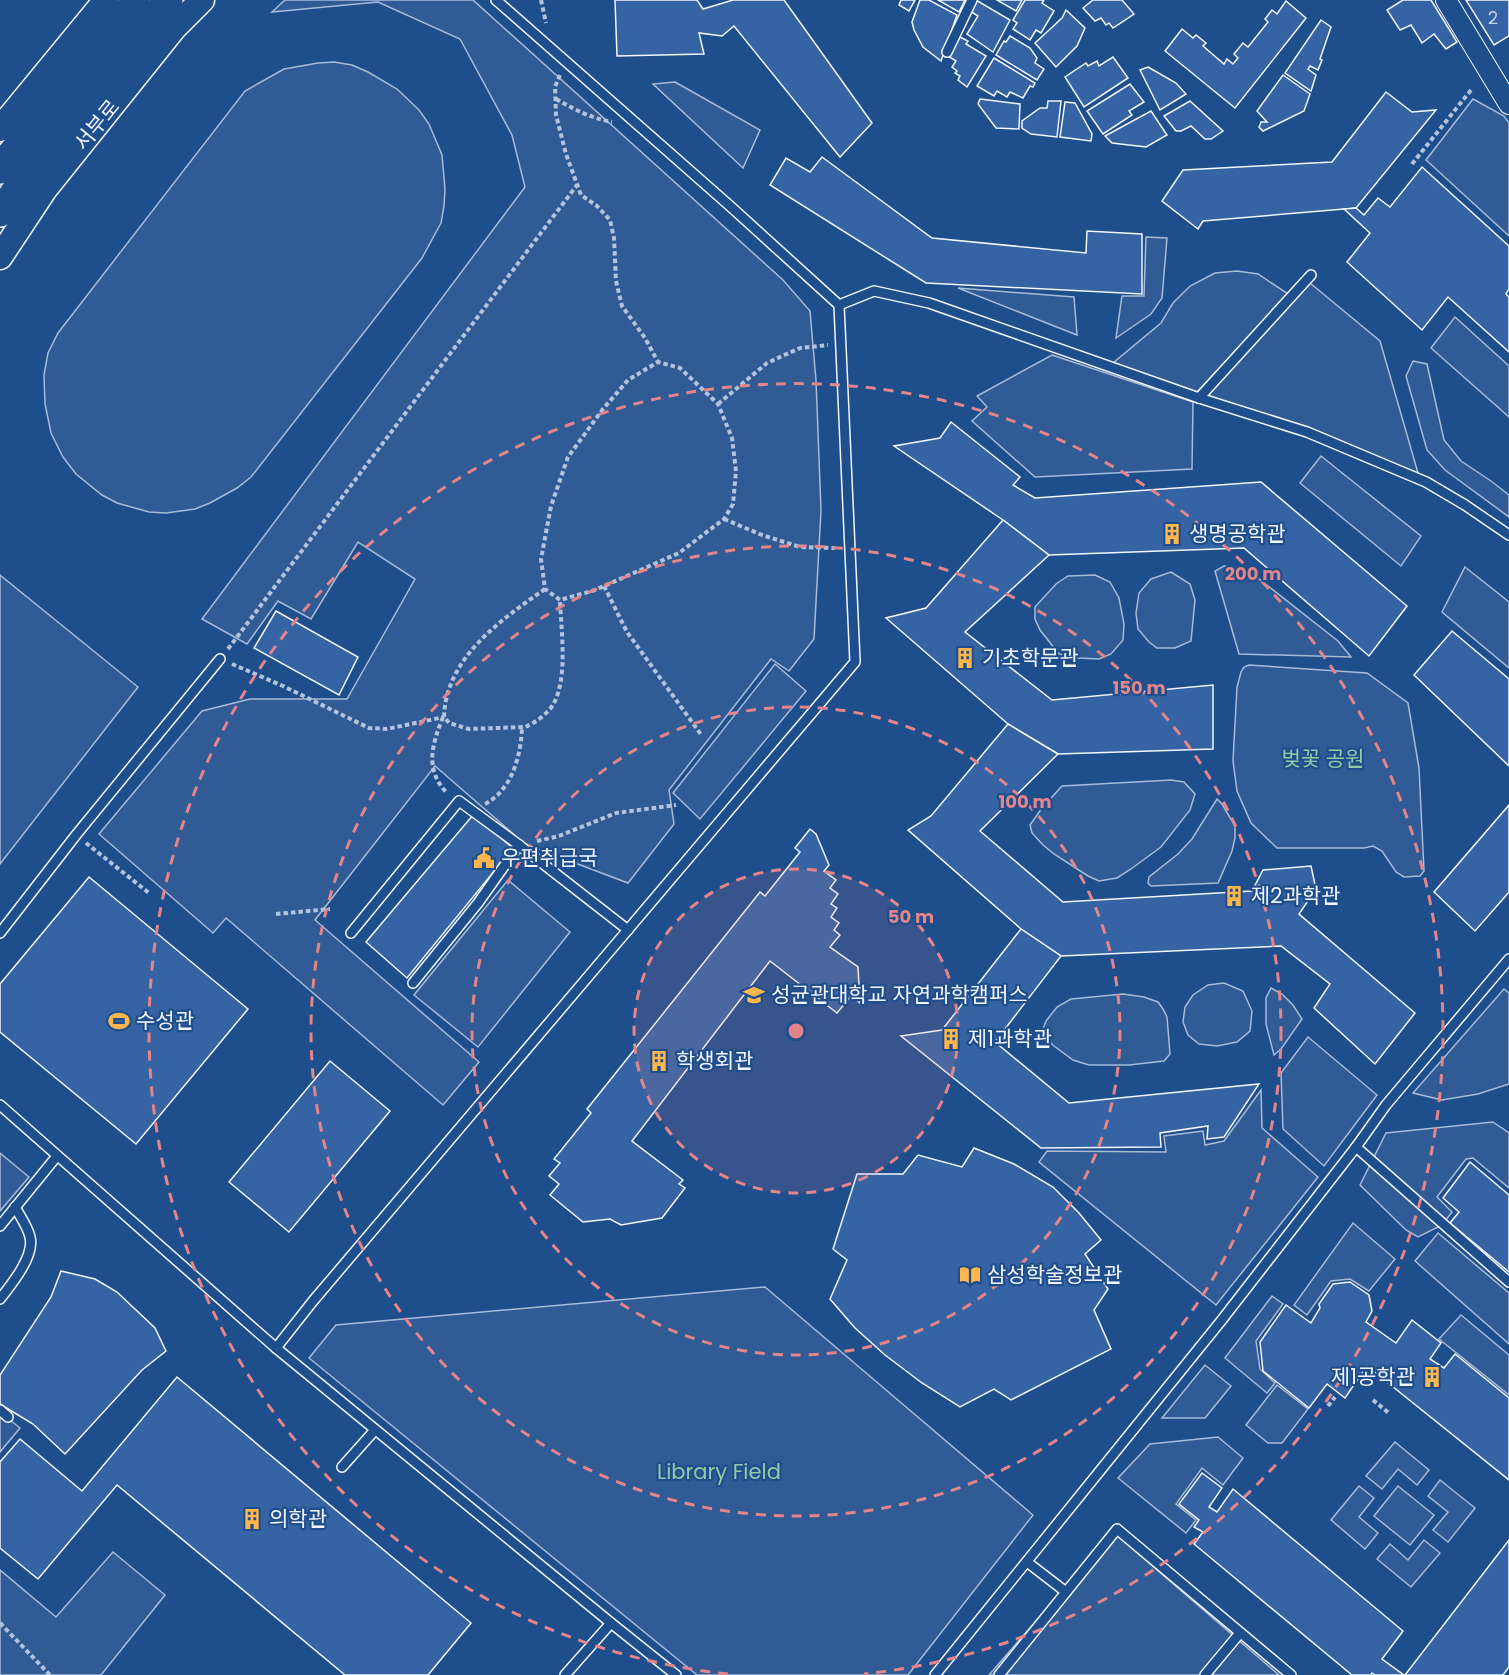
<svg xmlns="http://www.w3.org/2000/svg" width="1509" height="1675" viewBox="0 0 1509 1675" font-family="Poppins,'Noto Sans KR',sans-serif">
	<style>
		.built { fill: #305b95; stroke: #a8bbd7; stroke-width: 1.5 }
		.building { fill: #3563a3; stroke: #f2f6ff; stroke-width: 1.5 }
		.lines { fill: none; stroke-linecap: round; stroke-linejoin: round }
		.service-casing { stroke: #f2f6ff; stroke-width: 12 }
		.minor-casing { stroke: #f2f6ff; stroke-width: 22 }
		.tertiary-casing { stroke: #f2f6ff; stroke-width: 27 }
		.secondary-casing { stroke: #f2f6ff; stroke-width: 30 }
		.path { stroke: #b3c4dc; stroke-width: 4; stroke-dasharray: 4.5 3; stroke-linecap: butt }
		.service { stroke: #1f4e8c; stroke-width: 9 }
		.minor { stroke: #1f4e8c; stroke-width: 20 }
		.tertiary { stroke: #1f4e8c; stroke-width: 24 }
		.secondary { stroke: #1f4e8c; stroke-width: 27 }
		.ring { fill: none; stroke: #e38589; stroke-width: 3; stroke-dasharray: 10 8 }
		.labels { text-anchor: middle; stroke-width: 4.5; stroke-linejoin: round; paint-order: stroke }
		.number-label { font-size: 18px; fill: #c3d1e8 }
		.street-label { font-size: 21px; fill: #f2f6ff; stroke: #1f4e8c }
		.poi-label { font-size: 21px; fill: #f2f6ff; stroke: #1f4e8c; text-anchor: start }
		.park-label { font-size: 21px; fill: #97c8a6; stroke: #1f4e8c }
		.centre { fill: #e38589; stroke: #1f4e8c; stroke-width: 3 }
		.ring-label { font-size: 18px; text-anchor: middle; font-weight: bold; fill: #e38589; stroke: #1f4e8c; stroke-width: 4.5; stroke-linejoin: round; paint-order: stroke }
	</style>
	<rect width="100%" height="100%" fill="#1f4e8c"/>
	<g class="built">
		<polygon points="285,0 473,0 783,280 810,311 816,380 821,510 814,639 789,671 771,659 669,790 674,824 628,883 525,844 435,766 315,920 479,1062 443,1105 226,918 213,933 99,834 202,711 250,699 347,699 415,579 358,542 311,619 278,601 247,644 202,619 525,187 512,135 460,39 378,2 272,12"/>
		<polygon points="334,62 352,65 368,72 397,89 419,110 429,124 442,155 445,189 444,206 441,223 422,258 251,477 237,488 210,503 195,509 166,513 149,512 117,503 102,495 76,474 63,457 51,433 45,404 44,375 48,353 58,333 245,91 284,69 318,63"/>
		<polygon points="675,82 760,130 743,168 653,84"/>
		<polygon points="1473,99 1504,116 1509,123 1509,236 1426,160"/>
		<polygon points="1146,237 1167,238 1162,298 1151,314 1116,338 1122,296 1144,296"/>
		<polygon points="1237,271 1258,274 1288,294 1197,392 1113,363 1161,323 1173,303 1190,286 1215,273"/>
		<polygon points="1310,283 1380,341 1418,473 1207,395"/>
		<polygon points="958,288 1074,297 1077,335"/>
		<polygon points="1455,317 1509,366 1509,417 1431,348"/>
		<polygon points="1052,355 1193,402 1192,469 1035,477 972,421 987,407 977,396"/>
		<polygon points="1413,361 1427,364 1444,440 1461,461 1491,481 1509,495 1509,517 1445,470 1427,450 1406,376"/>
		<polygon points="1321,456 1421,536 1401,566 1300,483"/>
		<polygon points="1224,566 1249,571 1338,641 1351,657 1239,654 1215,571"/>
		<polygon points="1465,567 1509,602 1509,668 1442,612"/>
		<polygon points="1171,572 1190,584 1195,600 1191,641 1175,648 1157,648 1149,642 1138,629 1136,613 1139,593 1151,579"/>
		<polygon points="0,575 138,687 0,864"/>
		<polygon points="1095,575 1110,582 1119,598 1124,624 1123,640 1111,654 1099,659 1078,658 1059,654 1040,630 1035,619 1035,607 1056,584 1068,576"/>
		<polygon points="775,664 806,691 700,819 673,793"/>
		<polygon points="1249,665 1367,673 1408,703 1419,768 1424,871 1420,876 1404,877 1396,872 1382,851 1373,846 1364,848 1277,848 1251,823 1237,791 1233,761 1237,687 1241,672 1244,667"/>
		<polygon points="1171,780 1184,782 1195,794 1190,810 1161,847 1131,869 1117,878 1099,881 1088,876 1054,854 1043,845 1032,833 1030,825 1042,808 1062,786"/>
		<polygon points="1217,799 1222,804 1235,826 1235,838 1232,851 1218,883 1151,886 1148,883 1149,877 1178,854 1192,839"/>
		<polygon points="508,880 570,932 478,1047 414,995"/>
		<polygon points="1224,983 1243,991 1252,1011 1250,1031 1237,1042 1217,1046 1199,1044 1188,1035 1183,1022 1185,1007 1193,995 1208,985"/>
		<polygon points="1271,988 1282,994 1293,1005 1302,1019 1281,1049 1274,1055 1266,1024 1266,998"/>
		<polygon points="1504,989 1509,993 1509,1084 1478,1094 1442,1100 1413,1093"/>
		<polygon points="1123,994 1144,997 1158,1002 1163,1009 1167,1017 1170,1054 1164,1061 1129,1065 1089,1065 1073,1060 1054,1046 1041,1034 1046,1021 1057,1007 1071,999"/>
		<polygon points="1308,1037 1377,1095 1324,1166 1283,1129 1281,1073"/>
		<polygon points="1261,1090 1262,1128 1318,1177 1216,1305 1039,1162 1047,1151 1166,1152 1164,1136 1203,1131 1205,1145 1224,1141"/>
		<polygon points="1493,1122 1509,1133 1509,1188 1473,1158 1466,1159 1437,1197 1452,1212 1442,1225 1418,1237 1406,1230 1360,1185 1386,1133"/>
		<polygon points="0,1153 29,1177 0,1211"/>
		<polygon points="1353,1223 1395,1259 1369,1291 1350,1279 1331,1281 1307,1315 1294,1305"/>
		<polygon points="1438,1233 1509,1293 1509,1344 1415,1261"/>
		<polygon points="765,1287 1033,1515 908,1675 697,1675 309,1358 336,1325"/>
		<polygon points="1272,1296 1283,1304 1256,1341 1260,1369 1275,1383 1267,1393 1225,1358"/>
		<polygon points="1461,1315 1509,1355 1509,1395 1439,1339"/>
		<polygon points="1205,1365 1231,1386 1205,1418 1162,1418"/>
		<polygon points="1277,1385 1308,1409 1282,1443 1268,1443 1246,1425"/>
		<polygon points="0,1412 20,1428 0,1452"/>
		<polygon points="1218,1437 1243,1458 1223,1485 1202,1468 1176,1504 1196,1520 1186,1533 1118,1478 1150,1444"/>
		<polygon points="1395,1442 1429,1470 1417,1485 1398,1469 1382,1489 1366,1476"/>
		<polygon points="1440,1480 1475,1508 1448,1542 1433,1530 1448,1512 1428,1496"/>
		<polygon points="1359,1486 1374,1498 1359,1517 1378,1533 1365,1549 1331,1520"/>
		<polygon points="1398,1486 1434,1515 1410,1545 1374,1516"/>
		<polygon points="1113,1532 1279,1675 989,1675"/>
		<polygon points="1424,1540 1440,1553 1411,1587 1377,1559 1390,1544 1408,1560"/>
		<polygon points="113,1552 165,1595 101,1675 0,1675 0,1570 56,1617"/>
	</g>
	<g class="building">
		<polygon points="615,0 697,0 703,9 733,0 784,0 872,123 840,157 734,26 722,36 699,33 704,54 617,56"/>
		<polygon points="901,0 915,0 909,11 899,5"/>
		<polygon points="920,0 929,0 957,15 941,61 923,47 914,30 912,22"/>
		<polygon points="938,0 965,0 959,12"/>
		<polygon points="976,0 1010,20 993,52 967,34 978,16 970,11"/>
		<polygon points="997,0 1022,0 1016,11"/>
		<polygon points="1025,0 1044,0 1042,3 1054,11 1041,33 1036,30 1030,40 1013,29 1017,23 1013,20"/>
		<polygon points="1093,0 1122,0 1134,14 1113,28 1109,23 1106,25 1101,18 1095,21 1083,8"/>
		<polygon points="1403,0 1431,0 1457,42 1446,49 1434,34 1422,43 1411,25 1400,30 1387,10"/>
		<polygon points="1466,0 1509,0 1509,36 1494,45"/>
		<polygon points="1286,1 1306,18 1235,108 1165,51 1182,29 1193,38 1196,35 1206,43 1203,46 1224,64 1227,59 1233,64 1238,58 1234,54 1243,43 1248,47 1268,22 1265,19 1272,10 1277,14"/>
		<polygon points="1066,10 1085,28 1077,46 1056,67 1035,43 1062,18"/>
		<polygon points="1321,20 1331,27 1320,59 1322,60 1318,70 1310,66 1308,69 1316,75 1311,91 1285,73"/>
		<polygon points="1010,36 1030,48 1037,58 1035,63 1044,69 1037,80 996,55 1004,41 1006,42"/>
		<polygon points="960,37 968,41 966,44 986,56 967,87 958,80 960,76 955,73 957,71 952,67 956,61 948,56"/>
		<polygon points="1113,57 1128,78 1084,107 1065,77 1086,63 1088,66 1097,61 1099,66"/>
		<polygon points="994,58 1035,83 1033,87 1030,86 1023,98 1010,92 1007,97 997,91 994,96 977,86"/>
		<polygon points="1148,67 1176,83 1186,94 1160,110 1140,70"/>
		<polygon points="1283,75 1310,94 1304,111 1263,131 1259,127 1260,125 1261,122 1267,122 1257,111"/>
		<polygon points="1130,84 1144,102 1129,111 1132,115 1103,134 1087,111"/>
		<polygon points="1386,92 1412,112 1436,110 1356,208 1203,221 1198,229 1162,201 1183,170 1332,162"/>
		<polygon points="980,99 1020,104 1019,129 996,128 978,104"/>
		<polygon points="1048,101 1061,101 1057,137 1031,134 1022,128 1022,121 1040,108 1047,108"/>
		<polygon points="1190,101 1223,131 1211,139 1205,139 1191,126 1181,131 1176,131 1164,116"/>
		<polygon points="1065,102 1075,103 1092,134 1091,141 1060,137"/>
		<polygon points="1151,111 1167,135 1146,147 1112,143 1105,136"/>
		<polygon points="822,157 932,238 1086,253 1087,231 1142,234 1142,294 926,283 770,185 786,158 810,172"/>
		<polygon points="1422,167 1509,246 1509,289 1506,294 1509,297 1509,352 1448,297 1422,330 1347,262 1370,233 1344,209 1356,208 1364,215 1378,198 1390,207"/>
		<polygon points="951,422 1020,477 1013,485 1035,498 1261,482 1407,606 1369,656 1244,548 1049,555 1003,520 894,446 940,438"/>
		<polygon points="1003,520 1049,555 965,632 1052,700 1213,685 1213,749 1058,754 1008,724 886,618 926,608"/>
		<polygon points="276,611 358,657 339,695 254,648"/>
		<polygon points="1452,631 1509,679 1509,766 1414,675"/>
		<polygon points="1008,724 1058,754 980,831 1063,902 1252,891 1263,870 1311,866 1316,889 1299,914 1415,1013 1375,1064 1314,1008 1330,984 1281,946 1061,956 1021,929 908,830 931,816"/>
		<polygon points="1509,805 1509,892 1475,931 1434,892"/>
		<polygon points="473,815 513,848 407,978 366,942"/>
		<polygon points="810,829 816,834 829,865 824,871 836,880 830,888 838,894 831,904 837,908 831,917 839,923 834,930 840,935 830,947 858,967 860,1003 851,996 837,1013 770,961 632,1141 683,1180 679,1184 685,1188 662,1218 621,1225 610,1219 583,1222 550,1195 559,1184 549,1176 560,1163 554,1159 591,1113 587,1109 760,892 765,896 800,852 795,848"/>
		<polygon points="89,877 248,1009 136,1144 0,1032 0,984"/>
		<polygon points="1021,929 1061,956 995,1042 1069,1103 1259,1084 1224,1137 1207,1139 1208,1126 1160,1133 1161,1147 1041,1148 901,1036 942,1030"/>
		<polygon points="330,1061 390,1111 289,1232 229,1182"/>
		<polygon points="974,1148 1014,1164 1053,1187 1079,1213 1101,1240 1085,1254 1108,1289 1094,1310 1111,1349 1011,1400 994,1389 960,1407 922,1383 885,1355 855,1328 830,1299 847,1260 833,1249 857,1174 903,1174 918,1155 962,1167"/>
		<polygon points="1470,1162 1509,1195 1509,1272 1450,1223 1459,1212 1443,1198"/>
		<polygon points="61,1271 95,1279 117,1292 155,1328 166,1351 142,1370 65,1454 33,1424 0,1404 0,1375 51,1297"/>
		<polygon points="1350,1282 1369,1295 1372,1311 1366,1322 1396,1343 1412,1320 1441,1343 1430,1359 1444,1368 1455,1354 1509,1398 1509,1480 1367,1366 1345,1398 1327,1384 1309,1408 1263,1371 1260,1342 1286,1305 1311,1323 1320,1308 1319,1304 1333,1284"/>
		<polygon points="177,1377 471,1623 428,1675 345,1675 117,1485 38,1579 0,1548 0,1462 20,1439 82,1491"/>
		<polygon points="1202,1473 1222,1488 1209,1507 1217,1512 1233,1489 1403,1631 1382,1659 1404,1675 1375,1675 1372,1673 1371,1675 1352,1675 1194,1544 1203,1532 1194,1527 1199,1520 1179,1504"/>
		<polygon points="1509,1540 1509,1667 1503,1675 1405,1675"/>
	</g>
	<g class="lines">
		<defs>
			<g id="service">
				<polyline points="496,0 730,206 839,305 855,662 313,1301 276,1348 611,1623"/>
				<polyline points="947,52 972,0"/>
				<polyline points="839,305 874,291 929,303 1199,398 1307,432 1426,482 1465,505 1509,535"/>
				<polyline points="1199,398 1311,275"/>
				<polyline points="0,933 76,835 220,659"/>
				<polyline points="351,933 459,801 519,845 628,930"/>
				<polyline points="413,983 478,903 519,845"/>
				<polyline points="0,1105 276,1348"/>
				<polyline points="1356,1147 1509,1282"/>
				<polyline points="0,1226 57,1156"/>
				<path d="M0 1299C11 1285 35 1256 30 1237 28 1227 20 1216 15 1207"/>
				<polyline points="0,1410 8,1417"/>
				<polyline points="342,1467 375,1430"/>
				<polyline points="1027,1562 1066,1592"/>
				<polyline points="565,1675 611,1623 676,1675"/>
				<polyline points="935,1675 1221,1321 1356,1147 1386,1105 1509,959"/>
				<polyline points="999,1675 1117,1529 1291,1675"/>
				<polyline points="1205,1675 1240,1633"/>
			</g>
			<polyline id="minor" points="1446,0 1509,104"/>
			<g id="tertiary">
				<polyline points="0,129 106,0"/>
				<polyline points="0,257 45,189 174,28 202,0"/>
			</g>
			<g id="secondary">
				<polyline points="0,170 9,156 136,0"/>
				<polyline points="0,213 27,173 155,14 169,0"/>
			</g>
		</defs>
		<use href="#service" class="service-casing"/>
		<use href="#minor" class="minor-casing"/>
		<use href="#tertiary" class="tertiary-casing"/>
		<use href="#secondary" class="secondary-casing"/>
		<g class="path">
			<polyline points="541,0 546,23"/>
			<polyline points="560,75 555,87 556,115 566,154 581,195 597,206 610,220 614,238 616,281 622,306 645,338 658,362 628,380 603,409 568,457 551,506 541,559 545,589 560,600 595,590 679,553 724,519 733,504 736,471 732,438 718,404 680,368 658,362"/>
			<path d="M556 99C575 110 591 118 612 122"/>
			<polyline points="1412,164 1471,90"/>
			<polyline points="718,404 767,363 800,348 828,345"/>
			<polyline points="724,519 762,535 800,547 835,548"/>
			<polyline points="604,586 627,632 702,736"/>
			<path d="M545 589C501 620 446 657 444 717L449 723 469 729 525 727C535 723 549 713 554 703 568 676 561 630 560 600"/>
			<polyline points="228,649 577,185"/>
			<polyline points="232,664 283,686 369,728 387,729 444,717"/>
			<path d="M443 717C432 745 424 769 447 793"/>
			<path d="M485 804C512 790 521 756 522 727"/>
			<polyline points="537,841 559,836 616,813 676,805"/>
			<polyline points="86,843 149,893"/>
			<polyline points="276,914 330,909"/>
			<polyline points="1373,1400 1390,1414"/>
			<polyline points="1328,1406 1335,1397"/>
			<polyline points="0,1623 50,1675"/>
		</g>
		<use href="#service" class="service"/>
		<use href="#minor" class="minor"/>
		<use href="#tertiary" class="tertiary"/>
		<use href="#secondary" class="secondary"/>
	</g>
	<circle cx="796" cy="1031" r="162" fill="#e38589" fill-opacity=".12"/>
	<g class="ring">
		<circle cx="796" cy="1031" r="162"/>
		<circle cx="796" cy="1031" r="324"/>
		<circle cx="796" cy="1031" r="485"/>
		<path d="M728 1674A647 647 0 1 1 864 1674"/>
	</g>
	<defs>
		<symbol id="building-bare" viewBox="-9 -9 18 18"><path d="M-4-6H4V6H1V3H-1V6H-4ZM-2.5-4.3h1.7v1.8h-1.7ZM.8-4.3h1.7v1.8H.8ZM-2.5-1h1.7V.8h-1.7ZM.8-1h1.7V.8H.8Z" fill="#ffb74d" stroke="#1f4e8c" stroke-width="2.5" paint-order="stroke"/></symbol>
		<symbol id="civic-bare" viewBox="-9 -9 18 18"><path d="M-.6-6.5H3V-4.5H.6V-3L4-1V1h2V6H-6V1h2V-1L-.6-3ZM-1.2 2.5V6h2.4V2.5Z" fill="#ffb74d" stroke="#1f4e8c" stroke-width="2.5" paint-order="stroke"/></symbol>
		<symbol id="university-bare" viewBox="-9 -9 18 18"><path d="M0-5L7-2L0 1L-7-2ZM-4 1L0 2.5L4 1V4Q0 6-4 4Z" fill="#ffb74d" stroke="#1f4e8c" stroke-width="2.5" paint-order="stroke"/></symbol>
		<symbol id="stadium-bare" viewBox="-9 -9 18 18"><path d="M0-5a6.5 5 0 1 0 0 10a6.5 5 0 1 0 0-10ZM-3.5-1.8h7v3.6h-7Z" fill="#ffb74d" stroke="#1f4e8c" stroke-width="2.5" paint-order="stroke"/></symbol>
		<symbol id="library-bare" viewBox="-9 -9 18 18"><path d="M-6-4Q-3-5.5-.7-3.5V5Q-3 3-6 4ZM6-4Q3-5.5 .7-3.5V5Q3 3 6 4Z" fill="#ffb74d" stroke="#1f4e8c" stroke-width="2.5" paint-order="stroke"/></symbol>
	</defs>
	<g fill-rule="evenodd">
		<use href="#building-bare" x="1157" y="519" width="30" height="30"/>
		<use href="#building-bare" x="950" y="643" width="30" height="30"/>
		<use href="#civic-bare" x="469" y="843" width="30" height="30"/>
		<use href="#building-bare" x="1219" y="881" width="30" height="30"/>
		<use href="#university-bare" x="739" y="980" width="30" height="30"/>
		<use href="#stadium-bare" x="104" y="1006" width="30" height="30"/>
		<use href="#building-bare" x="936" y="1024" width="30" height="30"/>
		<use href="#building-bare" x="644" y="1046" width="30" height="30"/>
		<use href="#library-bare" x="955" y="1260" width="30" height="30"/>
		<use href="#building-bare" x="1417" y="1362" width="30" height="30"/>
		<use href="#building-bare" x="237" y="1504" width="30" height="30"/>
	</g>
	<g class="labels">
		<g class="number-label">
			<text x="1493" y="24">2</text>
		</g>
		<g class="street-label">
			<text transform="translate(97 125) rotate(-51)" y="7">서부로</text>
		</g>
		<g class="poi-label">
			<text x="1189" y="541">생명공학관</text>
			<text x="982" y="665">기초학문관</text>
			<text x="501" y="865">우편취급국</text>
			<text x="1251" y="903">제2과학관</text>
			<text x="771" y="1002">성균관대학교 자연과학캠퍼스</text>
			<text x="136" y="1028">수성관</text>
			<text x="968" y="1046">제1과학관</text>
			<text x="676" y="1068">학생회관</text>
			<text x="987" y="1282">삼성학술정보관</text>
			<text x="1415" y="1384" text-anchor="end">제1공학관</text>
			<text x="269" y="1526">의학관</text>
		</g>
		<g class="park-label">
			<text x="1323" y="766">벚꽃 공원</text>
			<text x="719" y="1479">Library Field</text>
		</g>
	</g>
	<circle cx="796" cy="1031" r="9" class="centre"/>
	<g class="ring-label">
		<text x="1253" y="580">200 m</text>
		<text x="1139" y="694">150 m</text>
		<text x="1025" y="808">100 m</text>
		<text x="911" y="923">50 m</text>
	</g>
</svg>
